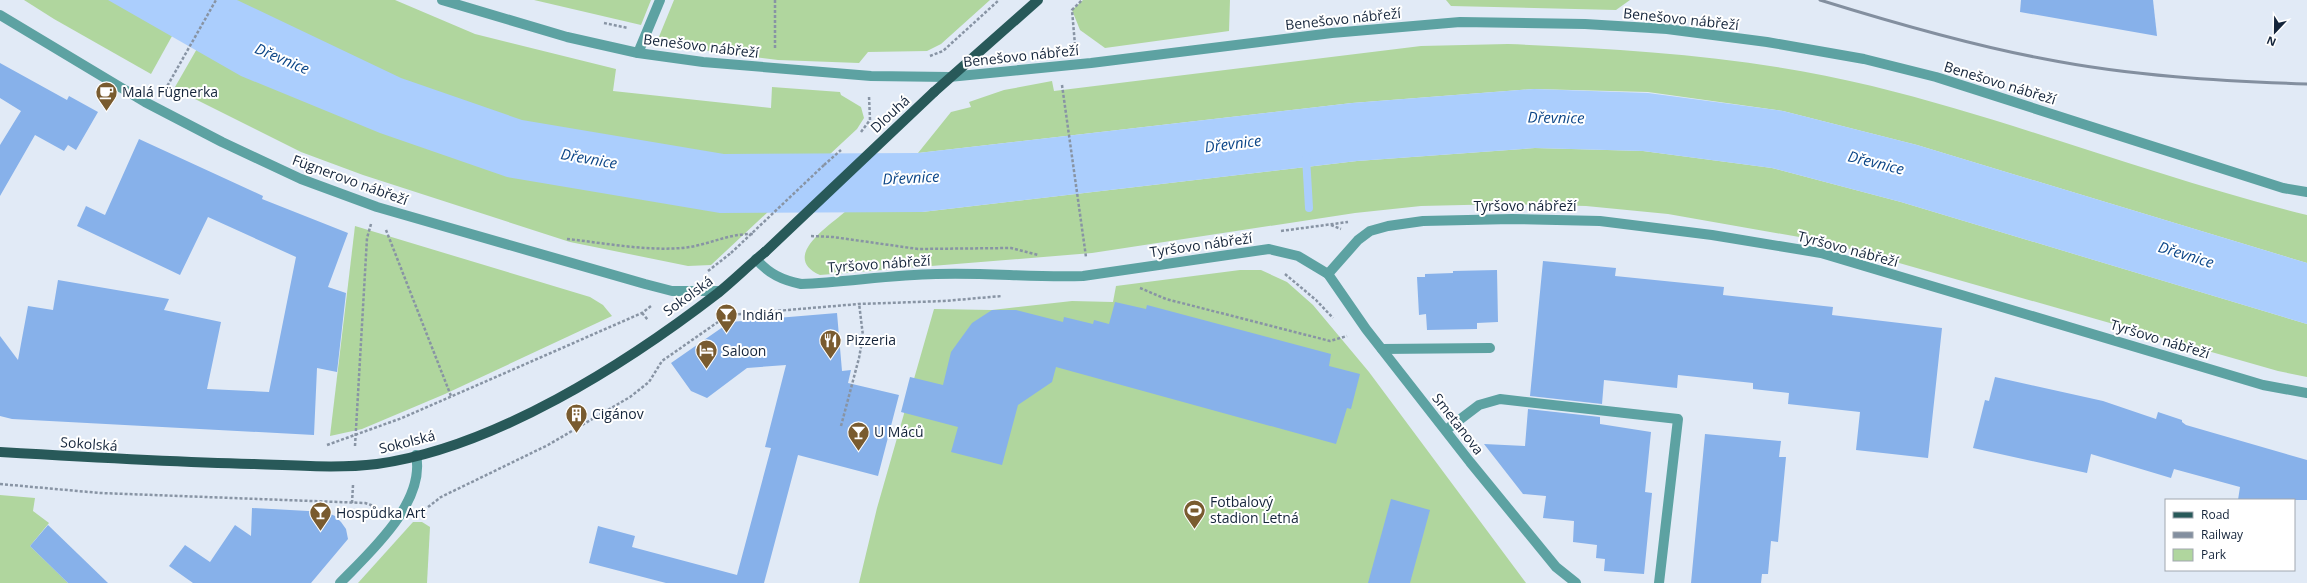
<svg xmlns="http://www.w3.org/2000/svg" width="2307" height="583" viewBox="0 0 2307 583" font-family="'Open Sans',sans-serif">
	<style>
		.green { fill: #b0d69e }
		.water { fill: #abcefd }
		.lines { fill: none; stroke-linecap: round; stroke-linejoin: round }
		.stream { stroke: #abcefd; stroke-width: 8 }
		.building { fill: #87b1ea }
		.path { stroke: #8894a4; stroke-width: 2.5; stroke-dasharray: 3 2; stroke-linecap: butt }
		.lane { stroke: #5da2a2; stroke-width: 10 }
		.street { stroke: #5da2a2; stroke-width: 10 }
		.primary { stroke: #285959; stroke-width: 10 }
		.rail { stroke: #838f9f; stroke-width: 3 }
		.path-bridge { stroke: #8894a4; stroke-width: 2.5; stroke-dasharray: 3 2; stroke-linecap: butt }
		.primary-bridge { stroke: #285959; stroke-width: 10 }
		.labels { text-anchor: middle; stroke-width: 4; stroke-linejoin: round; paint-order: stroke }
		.street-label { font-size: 14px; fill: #14243a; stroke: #fff }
		.poi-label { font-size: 14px; fill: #14243a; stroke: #fff; text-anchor: start }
		.water-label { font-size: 15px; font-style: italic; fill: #0c4688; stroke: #fff }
	</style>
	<rect width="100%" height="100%" fill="#e1eaf6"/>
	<g class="green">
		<polygon points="24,0 192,0 151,74 54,19"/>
		<polygon points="225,0 395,0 475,34 616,69 613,91 771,108 772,87 840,92 841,95 861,107 864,118 857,129 843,142 711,265 688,266 570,242 363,175 301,152 183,93 175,87"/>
		<polygon points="534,0 651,0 641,25"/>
		<polygon points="674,0 990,0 941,44 927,51 868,52 859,63 778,60 656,44"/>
		<polygon points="1083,0 1230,0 1229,31 1105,48 1080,30 1072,10"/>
		<polygon points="1446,0 1630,0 1616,10 1451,6"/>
		<path d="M1508 44C1630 49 1754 57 1872 86 2019 122 2160 179 2307 215V263L1917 145 1783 111 1648 92 1534 89 1352 103 918 153 951 112 971 107 969 102 1004 90 1052 81 1054 91 1421 46Z"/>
		<path d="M1535 148 1643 151 1772 168 1901 202 2307 324V377L2278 371 1822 241 1668 214 1586 206 1506 204 1421 206 1355 213 1092 253 820 275C780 257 829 226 846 211L922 212 1357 161Z"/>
		<polygon points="355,226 590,297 603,305 612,316 445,394 362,429 330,436"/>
		<polygon points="1240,270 1261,270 1287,282 1313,305 1369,372 1526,583 859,583 877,508 934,309 992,310 1072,301 1113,302 1116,286"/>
		<polygon points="0,495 35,498 33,511 49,523 30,546 68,583 0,583"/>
		<polygon points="413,522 422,522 430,527 427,583 358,583"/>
	</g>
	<polygon class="water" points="108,0 237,0 401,78 522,120 724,154 918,153 1352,103 1534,89 1648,93 1783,111 1917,145 2307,263 2307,324 1901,202 1772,168 1643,151 1535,148 1357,161 922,212 720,213 507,177 380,133 241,76"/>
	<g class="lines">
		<polyline class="stream" points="1306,157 1309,208"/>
	</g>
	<g class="building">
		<polygon points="2021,0 2153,0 2157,36 2020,12"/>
		<polygon points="0,63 67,100 69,96 98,112 76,150 68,145 64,151 35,135 0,196 0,145 21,111 0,98"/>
		<polygon points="139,139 263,196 262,199 348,233 328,287 346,293 337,372 317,368 314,435 12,419 0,416 0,336 18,360 28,306 53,310 58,280 169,299 164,310 221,322 207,389 269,392 296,257 208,217 180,275 77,226 86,206 105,215"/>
		<polygon points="1543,261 1616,268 1615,276 1724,287 1723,295 1833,307 1832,315 1942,328 1928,458 1856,450 1860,412 1788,404 1789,393 1753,389 1753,383 1678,375 1677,388 1604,380 1602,404 1530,396"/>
		<polygon points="1497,270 1498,322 1477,323 1477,329 1427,330 1426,314 1419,315 1417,277 1425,277 1425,274 1453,273 1453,271"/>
		<polygon points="1115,302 1146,309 1147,305 1331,354 1329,366 1360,374 1351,409 1347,408 1336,444 1056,367 1052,382 1018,405 1002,465 951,452 958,427 901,412 910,377 943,385 951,352 972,323 992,310 1016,310 1063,322 1064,317 1093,324 1094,320 1109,324"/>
		<polygon points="837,313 842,371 851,370 848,383 899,395 878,476 798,455 764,583 666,583 589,563 598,526 635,536 632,547 737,575 771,448 765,447 786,365 747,368 707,398 691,391 671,363 730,322"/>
		<polygon points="1995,377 2103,401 2156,419 2158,412 2182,420 2182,422 2186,425 2307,460 2307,500 2238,500 2240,487 2174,469 2171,478 2091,454 2087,473 1973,448 1985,400 1989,401"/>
		<polygon points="1528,409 1600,417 1600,424 1651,432 1645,492 1652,493 1644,574 1604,571 1605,559 1596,558 1597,545 1573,542 1574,521 1543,518 1546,496 1523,494 1484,444 1525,446"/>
		<polygon points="1705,434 1781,441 1779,457 1786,457 1778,542 1771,541 1768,574 1762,574 1761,583 1691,583"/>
		<polygon points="1391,499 1430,510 1410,583 1368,583"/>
		<polygon points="252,508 326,512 335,516 341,522 346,529 348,539 311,583 193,583 169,566 185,545 210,562 235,525 251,536"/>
		<polygon points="48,525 108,583 68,583 30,546"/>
	</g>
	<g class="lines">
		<g class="path">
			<polyline points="604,23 628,28"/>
			<polyline points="1075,45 1072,10 1082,0"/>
			<polyline points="775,48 775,0"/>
			<polyline points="930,56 943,51 999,0"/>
			<polyline points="1062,85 1086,257"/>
			<polyline points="165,90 216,0"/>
			<polyline points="861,132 870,120 869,96"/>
			<polyline points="824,165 841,150"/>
			<polyline points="1331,225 1341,229"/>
			<polyline points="386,230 451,396"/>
			<polyline points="1281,231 1348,222"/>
			<polyline points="811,236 833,237 918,249 1011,248 1038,255"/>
			<path d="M567 239C605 243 644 251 682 248 707 246 728 233 754 234"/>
			<polyline points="708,271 731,253"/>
			<polyline points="1285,274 1316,300 1333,318"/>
			<polyline points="1140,288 1166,299 1330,341 1347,336"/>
			<polyline points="642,313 648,320"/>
			<polyline points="841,426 859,358 863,336 859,303"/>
			<polyline points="327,445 402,418 642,313 651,306"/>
			<polyline points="355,446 367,238 371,224"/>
			<polyline points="0,484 100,493 365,503 371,505 375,510 374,515"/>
			<polyline points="352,503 353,485"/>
			<polyline points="428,507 441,497 548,445 630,397 649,382 662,361 728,315 859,304 944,301 1002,296"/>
		</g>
		<g class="lane">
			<polyline points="638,53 660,0"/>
			<polyline points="1382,349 1490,348"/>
			<polyline points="1446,430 1479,405 1500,399 1678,419 1659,583"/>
		</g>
		<g class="street">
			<polyline points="442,0 567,37 638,53 703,62 871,76 949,77 1091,63 1332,33 1460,22 1585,24 1667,29 1767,42 1864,59 1936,77 2283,188 2307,192"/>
			<polyline points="0,15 145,102 222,142 301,179 377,207 645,284 672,291 720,291"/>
			<path d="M756 259C769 274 782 280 801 284 846 282 891 275 936 274 985 272 1034 278 1083 276L1269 249 1298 256 1328 274 1366 329 1470 462 1556 567 1576 583"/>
			<polyline points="1328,274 1358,240 1370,231 1388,226 1423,221 1512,219 1600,221 1712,235 1821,253 2263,385 2307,393"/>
			<path d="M340 583C369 553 426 503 416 455"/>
		</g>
		<g class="primary">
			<polyline points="934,92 1038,0"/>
			<path d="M0 452C84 457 168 462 252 464 293 465 336 469 377 464 494 448 626 364 718 293 734 280 749 265 765 252"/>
		</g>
		<path class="rail" d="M1820 0C1894 23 1970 45 2045 59 2131 76 2220 81 2307 84"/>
		<polyline class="path-bridge" points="731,253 824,165"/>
		<polyline class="primary-bridge" points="765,252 934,92"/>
	</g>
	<defs>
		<symbol id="cafe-pin" viewBox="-11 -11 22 30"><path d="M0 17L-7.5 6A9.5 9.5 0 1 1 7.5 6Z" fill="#795b2f" stroke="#fff"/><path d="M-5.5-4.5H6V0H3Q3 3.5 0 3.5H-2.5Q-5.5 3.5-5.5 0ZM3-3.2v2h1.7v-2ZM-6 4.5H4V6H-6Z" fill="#fff"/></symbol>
		<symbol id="bar-pin" viewBox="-11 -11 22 30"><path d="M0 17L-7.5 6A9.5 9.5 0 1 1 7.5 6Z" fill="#795b2f" stroke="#fff"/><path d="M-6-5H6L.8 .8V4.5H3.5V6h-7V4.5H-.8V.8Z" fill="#fff"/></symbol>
		<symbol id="restaurant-pin" viewBox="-11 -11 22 30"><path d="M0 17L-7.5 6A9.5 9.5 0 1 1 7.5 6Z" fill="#795b2f" stroke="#fff"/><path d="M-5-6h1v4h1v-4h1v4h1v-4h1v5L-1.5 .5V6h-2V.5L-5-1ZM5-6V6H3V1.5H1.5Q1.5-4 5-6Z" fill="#fff"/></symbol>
		<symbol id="hotel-pin" viewBox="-11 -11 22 30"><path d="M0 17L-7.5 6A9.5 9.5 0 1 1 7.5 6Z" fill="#795b2f" stroke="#fff"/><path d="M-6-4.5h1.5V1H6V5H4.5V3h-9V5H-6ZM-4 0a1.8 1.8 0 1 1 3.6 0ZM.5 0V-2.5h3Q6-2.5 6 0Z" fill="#fff"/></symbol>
		<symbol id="building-pin" viewBox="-11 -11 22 30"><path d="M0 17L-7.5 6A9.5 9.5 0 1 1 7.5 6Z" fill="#795b2f" stroke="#fff"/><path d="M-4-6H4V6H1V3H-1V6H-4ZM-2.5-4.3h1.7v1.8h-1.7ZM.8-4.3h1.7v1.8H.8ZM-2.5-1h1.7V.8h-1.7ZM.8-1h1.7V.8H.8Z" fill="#fff"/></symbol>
		<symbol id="stadium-pin" viewBox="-11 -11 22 30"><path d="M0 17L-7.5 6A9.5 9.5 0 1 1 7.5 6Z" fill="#795b2f" stroke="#fff"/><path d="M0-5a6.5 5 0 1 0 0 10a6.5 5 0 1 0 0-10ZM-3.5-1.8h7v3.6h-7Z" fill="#fff"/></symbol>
	</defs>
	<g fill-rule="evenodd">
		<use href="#cafe-pin" x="94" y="80" width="25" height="34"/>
		<use href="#bar-pin" x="714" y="302" width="25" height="34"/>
		<use href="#restaurant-pin" x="818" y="328" width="25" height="34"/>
		<use href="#hotel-pin" x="694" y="338" width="25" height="34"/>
		<use href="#building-pin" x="564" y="402" width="25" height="34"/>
		<use href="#bar-pin" x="846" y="420" width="25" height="34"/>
		<use href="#stadium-pin" x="1182" y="498" width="25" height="34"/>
		<use href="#bar-pin" x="308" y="500" width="25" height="34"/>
	</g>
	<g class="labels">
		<g class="street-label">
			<text transform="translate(1343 19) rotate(-6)" y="5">Benešovo nábřeží</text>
			<text transform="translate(1681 19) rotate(6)" y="5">Benešovo nábřeží</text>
			<text transform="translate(701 46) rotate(7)" y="5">Benešovo nábřeží</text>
			<text transform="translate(1021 56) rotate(-6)" y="5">Benešovo nábřeží</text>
			<text transform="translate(2000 83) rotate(17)" y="5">Benešovo nábřeží</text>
			<text transform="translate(890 114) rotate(-43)" y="5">Dlouhá</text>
			<text transform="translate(350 180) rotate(20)" y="5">Fügnerovo nábřeží</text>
			<text x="1525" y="211">Tyršovo nábřeží</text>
			<text transform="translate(1201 245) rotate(-8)" y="5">Tyršovo nábřeží</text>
			<text transform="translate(1848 249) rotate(15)" y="5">Tyršovo nábřeží</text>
			<text transform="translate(879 264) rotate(-4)" y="5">Tyršovo nábřeží</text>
			<text transform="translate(688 296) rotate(-36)" y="5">Sokolská</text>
			<text transform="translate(2160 339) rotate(17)" y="5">Tyršovo nábřeží</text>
			<text transform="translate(1458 424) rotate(52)" y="5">Smetanova</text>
			<text transform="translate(407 442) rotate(-14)" y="5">Sokolská</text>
			<text transform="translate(89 444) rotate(4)" y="5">Sokolská</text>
		</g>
		<g class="poi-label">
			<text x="122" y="97">Malá Fügnerka</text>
			<text x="742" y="320">Indián</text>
			<text x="846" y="345">Pizzeria</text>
			<text x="722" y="356">Saloon</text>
			<text x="592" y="419">Cigánov</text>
			<text x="874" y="437">U Máců</text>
			<text x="1210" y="507">Fotbalový<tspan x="1210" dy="16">stadion Letná</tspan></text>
			<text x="336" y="518">Hospůdka Art</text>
		</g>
		<g class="water-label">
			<text transform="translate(282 59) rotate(23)" y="5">Dřevnice</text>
			<text transform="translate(1556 118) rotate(1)" y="5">Dřevnice</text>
			<text transform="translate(1233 144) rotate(-7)" y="5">Dřevnice</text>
			<text transform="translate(589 159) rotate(10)" y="5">Dřevnice</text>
			<text transform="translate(1876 163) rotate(14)" y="5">Dřevnice</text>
			<text transform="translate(911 178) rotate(-3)" y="5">Dřevnice</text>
			<text transform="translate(2186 255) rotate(17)" y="5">Dřevnice</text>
		</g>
	</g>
	<rect x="2165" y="499" width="130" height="72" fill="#ffffff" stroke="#a1a7b0"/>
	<rect x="2173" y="512" width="20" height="6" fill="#285959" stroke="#a1a7b0"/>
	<text x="2201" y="519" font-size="12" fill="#14243a">Road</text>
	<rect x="2173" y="532" width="20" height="6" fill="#838f9f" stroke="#a1a7b0"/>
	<text x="2201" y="539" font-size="12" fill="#14243a">Railway</text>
	<rect x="2173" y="549" width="20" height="12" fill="#b0d69e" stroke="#a1a7b0"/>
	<text x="2201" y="559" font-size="12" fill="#14243a">Park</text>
	<g transform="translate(2275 32) rotate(202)" stroke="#ffffff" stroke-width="3" paint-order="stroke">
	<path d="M0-3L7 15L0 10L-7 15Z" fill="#14243a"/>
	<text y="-6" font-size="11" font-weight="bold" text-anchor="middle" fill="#14243a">N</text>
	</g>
</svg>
